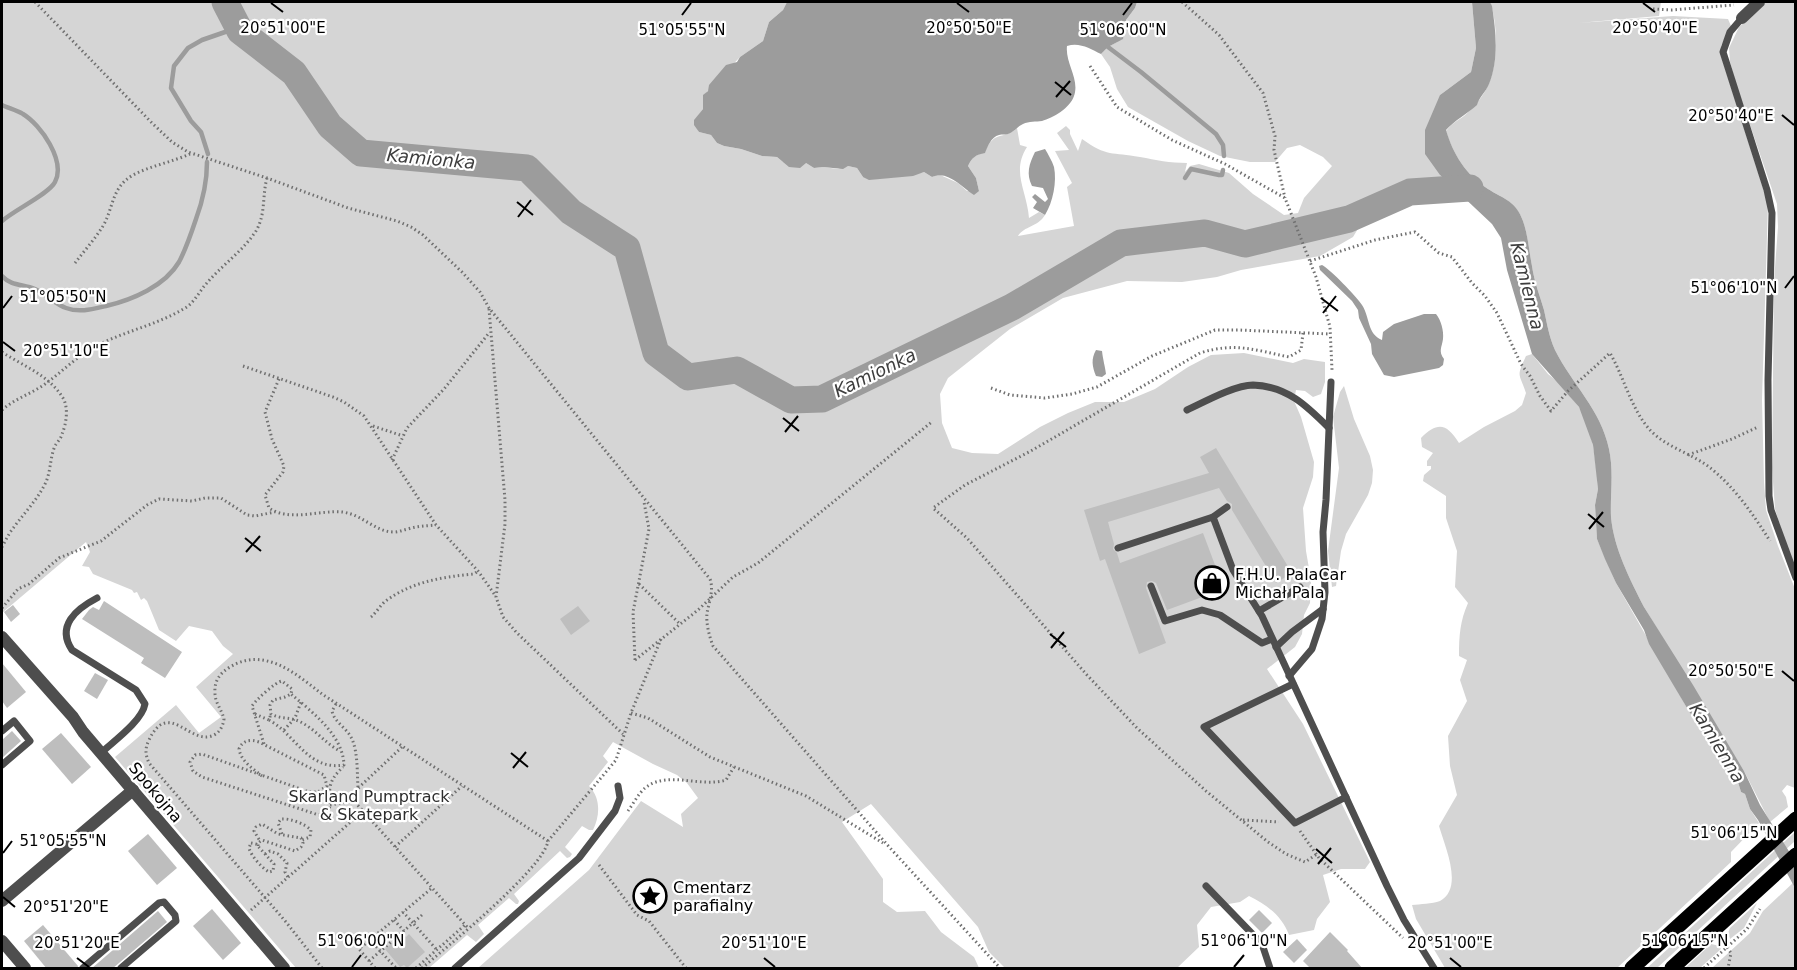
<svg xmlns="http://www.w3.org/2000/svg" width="1797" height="970" viewBox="0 0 1797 970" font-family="'DejaVu Sans',sans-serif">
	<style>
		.green { fill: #d5d5d5 }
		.water { fill: #9c9c9c }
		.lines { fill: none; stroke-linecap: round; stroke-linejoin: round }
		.stream { stroke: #9c9c9c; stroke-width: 4.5 }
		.river { stroke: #9c9c9c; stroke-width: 27 }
		.building { fill: #bebebe }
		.path { stroke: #707070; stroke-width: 3; stroke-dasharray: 1.5 3; stroke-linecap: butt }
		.service { stroke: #4e4e4e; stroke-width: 7 }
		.minor { stroke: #4e4e4e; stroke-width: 12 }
		.primary { stroke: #000; stroke-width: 15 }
		.ticks { fill: none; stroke: #000; stroke-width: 2 }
		.labels { text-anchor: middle; stroke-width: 4.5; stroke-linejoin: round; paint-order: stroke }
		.poi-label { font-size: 16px; fill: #000; stroke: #fff; text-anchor: start }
		.street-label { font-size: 16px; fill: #000; stroke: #fff }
		.park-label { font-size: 16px; fill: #2c2c2c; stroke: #fff }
		.water-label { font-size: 18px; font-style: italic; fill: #3d3d3d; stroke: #fff }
		.ticks-label { font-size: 15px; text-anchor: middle; fill: #000; stroke: #fff; stroke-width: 4.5; stroke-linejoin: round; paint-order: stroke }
	</style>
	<rect width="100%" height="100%" fill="#fff"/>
	<g class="green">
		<path d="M2 2H787L783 10 769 22 763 41 740 57 703 96V109L694 121 699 132 711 135 717 143 724 146 741 149 762 156 777 157 783 162 806 163 814 168 823 167 838 169 848 166 857 168 863 177C885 179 903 177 924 172L932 177 938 174 958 183 967 191H979L976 178 968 166C972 157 976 155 985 152 995 129 1002 141 1017 128L1020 145 1027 147C1011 172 1027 191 1029 218L1039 212 1045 215C1038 227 1024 226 1018 236L1074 226 1067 187 1072 183 1055 151 1069 150 1057 133 1066 126 1070 130V134L1078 151 1082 139C1107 157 1112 152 1140 157 1156 160 1170 163 1187 163L1185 172 1190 166 1199 164 1229 173 1253 194 1284 215 1298 213 1304 198 1332 166 1323 157 1300 145 1287 148 1275 162H1250L1220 156 1188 141 1128 107 1117 89 1110 67 1101 54 1108 47 1117 42 1126 20 1135 8 1137 2H1472L1476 48 1471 72 1440 95V175L1448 183C1439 185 1430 189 1421 190 1398 193 1377 195 1359 210L1350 204 1362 222 1353 237 1320 256 1241 270 1217 277 1182 282 1127 281 1063 298 1010 329 948 378 940 394 942 423 952 448 972 453 998 454 1040 427 1068 413 1095 402H1124L1155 389 1188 367 1211 355 1244 353 1293 363 1304 359 1325 362V382L1321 394 1313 397 1305 391 1296 390 1294 401 1301 417 1314 462 1313 477 1303 508 1306 551 1311 580 1310 603 1304 615 1302 634 1295 647 1267 669 1303 724 1370 862 1365 869H1341L1323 875 1330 902 1317 919 1314 930 1289 935C1282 916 1267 905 1249 896L1240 902 1211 907 1197 925 1199 947 1177 968H1005L989 952 978 927 871 804 842 822 883 879V902L897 912 925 911 941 932 974 957 979 968H478L589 870 641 801 683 827 681 814 698 798 687 783 677 775 653 764 613 742 603 756 608 762 589 786C601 798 600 816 593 830H589L582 826 565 847 572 854 570 857 567 858 560 851 514 894 519 901 518 904H516L509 898 478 925 484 934 476 942 467 935 429 968H296L115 757 176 705 199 733 221 717 196 687 233 654 223 646 212 631 189 626 176 641 159 630 147 601 144 598 141 600 137 592 134 593 132 590 93 574 89 567 82 566 90 552 86 542 2 613Z"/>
		<path d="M1490 2H1661L1659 16 1578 23 1673 16 1728 19 1731 26 1721 46V56L1768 204 1762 400 1764 482 1766 510 1778 546 1795 589V788L1787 785 1782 791 1786 797 1788 807 1770 822 1744 771 1644 607C1630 579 1614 549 1611 517 1610 495 1614 472 1609 449 1601 410 1572 384 1555 350 1549 337 1547 323 1544 310 1540 296 1534 281 1532 266 1529 251 1528 236 1523 221 1516 202 1503 198 1488 189 1466 175 1453 154 1446 131 1453 122 1456 122 1464 116 1470 111 1477 103 1482 96 1499 74 1499 27 1490 2Z"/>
		<polygon points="1766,2 1795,2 1795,568 1786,546 1775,509 1772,468 1774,281 1778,227 1777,204 1736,84 1730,62 1729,48 1739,27"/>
		<path d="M1532 354 1548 374 1559 383 1579 407 1585 418 1593 445 1597 474 1598 489 1595 505 1597 539 1616 583 1690 713 1699 723 1703 733 1715 747 1731 776 1738 782 1741 792 1745 794 1750 809 1759 823 1731 852V862L1617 968H1445L1416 919 1412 905C1420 904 1432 904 1440 901 1464 888 1445 847 1439 826L1457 795 1450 766 1448 736 1467 701 1460 680 1467 660 1459 656C1459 636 1460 621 1468 603L1455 587 1457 551 1446 518V496L1423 481 1424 475 1431 469V466H1427V461L1433 453 1422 447 1421 438C1438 421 1447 424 1459 443L1484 427 1515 411 1522 405 1526 393C1519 372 1516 378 1526 356Z"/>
		<polygon points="1344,386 1354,419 1370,456 1373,470 1372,483 1368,495 1346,534 1341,551 1336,586 1332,587 1328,551 1339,468 1333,417 1340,392"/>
		<polygon points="1795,832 1795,841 1657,968 1647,968"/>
		<polygon points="1795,881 1795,968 1712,968 1750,933 1763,911"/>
		<polygon points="1757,903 1744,928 1730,939 1728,933 1730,928"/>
		<polygon points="1711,944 1720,946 1721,949 1700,968 1685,968"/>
	</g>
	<g class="water">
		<path d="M787 2H1137L1135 8 1126 20 1123 39 1108 47 1101 54C1090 49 1080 42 1067 46 1065 63 1080 79 1074 96 1070 108 1053 118 1042 121 1036 122 1029 121 1023 124 1018 126 1014 132 1008 134 1005 135 1002 134 999 135 991 137 988 146 985 153 976 155 972 157 968 166L976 178 979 191 974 195C961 187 948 170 932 177L924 172 913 176 869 180 863 177 857 168 848 166 843 169 823 167 814 168 806 163 800 168 789 167 777 157 762 156 741 149 724 146 717 143 711 135 699 132 694 125V120L703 109V95L708 91 709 85 726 65 737 62 740 57 763 41 769 22 783 10Z"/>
		<path d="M1472 2H1490L1492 6C1496 32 1499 59 1489 84 1486 92 1479 97 1477 105 1467 114 1455 120 1446 130 1453 154 1466 175 1488 189 1504 199 1516 201 1523 221 1528 235 1529 251 1532 266 1534 281 1540 296 1544 310 1547 323 1549 337 1555 350 1572 384 1601 410 1609 449 1614 472 1610 495 1611 517 1614 549 1630 579 1644 607L1693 685 1744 771 1760 805 1795 861V888L1758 820 1750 809 1745 794 1741 792 1738 782 1731 776 1715 747 1703 733 1699 723 1690 713 1649 644 1644 630 1616 583 1605 559 1597 539 1595 505 1598 489 1593 445 1579 407 1532 354 1507 270 1501 238 1492 224 1440 175 1425 154V130L1440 95 1471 72 1476 48Z"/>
		<path d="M1045 149C1048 154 1052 161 1054 167 1057 182 1053 202 1045 215L1033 208 1037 202 1032 197 1035 194 1045 202 1048 199 1043 188 1032 186C1026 174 1029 164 1035 152Z"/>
		<path d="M1322 265C1330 269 1356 296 1362 305 1370 317 1367 334 1382 340L1383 332 1394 324 1424 314H1436C1441 320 1444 331 1443 339 1442 347 1438 351 1444 359L1443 365 1439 368 1394 377 1384 375 1372 354 1371 344 1359 318 1358 310 1352 301 1320 270 1319 266Z"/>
		<path d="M1096 350 1102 351C1103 360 1105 366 1106 374L1102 377 1096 376C1092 366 1091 359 1096 350Z"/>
	</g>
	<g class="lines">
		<g class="stream">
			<polyline points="1108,47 1141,72 1216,134 1223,145 1224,156"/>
			<path d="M2 105C8 108 17 110 23 114 41 125 66 161 55 182 49 194 14 210 2 221"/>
			<polyline points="208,154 201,132 191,121 171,88 174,66 188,48 202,40 228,31 232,37 240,38 244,34"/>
			<polyline points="1185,178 1191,169 1219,175 1222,175 1223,170"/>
			<path d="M2 276C11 286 23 284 35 289 46 294 55 304 66 308 80 313 93 309 106 306 132 300 165 286 179 262 186 249 191 234 196 219 203 200 207 182 207 162"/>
		</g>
		<polyline class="river" points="225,2 240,31 294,73 330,126 361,153 527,168 571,212 627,248 656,353 688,377 737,370 791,400 822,399 1012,307 1121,243 1205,233 1245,244 1349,219 1410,192 1470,188"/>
	</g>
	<g class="building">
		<polygon points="1216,448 1292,573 1276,583 1232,510 1232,504 1227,501 1219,488 1108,522 1114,544 1113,549 1117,553 1120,563 1203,533 1224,589 1167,610 1156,583 1152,581 1147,582 1146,588 1166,643 1139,654 1105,559 1100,561 1084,510 1209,473 1200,457"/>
		<polygon points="104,601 182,652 165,678 141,663 144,658 82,619 89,610 93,607 99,610"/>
		<polygon points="13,605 20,614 11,622 4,612"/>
		<polygon points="578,606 590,621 571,635 560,619"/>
		<polygon points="2,663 26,692 7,708 2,701"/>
		<polygon points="95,673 108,680 97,699 84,691"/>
		<polygon points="12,731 21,741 2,758 2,740"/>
		<polygon points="61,733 91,767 72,784 42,749"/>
		<polygon points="148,834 177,868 157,885 128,851"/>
		<polygon points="212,909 241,943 223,960 193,926"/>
		<polygon points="1259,910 1272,923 1262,933 1249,920"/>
		<polygon points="158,911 167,922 112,969 91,969"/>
		<polygon points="43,925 78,966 77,969 47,969 24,941"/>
		<polygon points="1330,932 1348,950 1347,951 1363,969 1311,969 1303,961"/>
		<polygon points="403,934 406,937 409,934 425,952 407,968 404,965 400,967 385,949"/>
		<polygon points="1297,939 1307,950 1294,963 1283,952"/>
	</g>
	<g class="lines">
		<g class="path">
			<path d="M35 2 152 123 172 142 188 152 267 178 348 208 397 221 411 227 423 235 462 272 480 292 489 308 710 579C714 590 709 602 707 613 706 624 709 635 713 646L891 849 1000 968"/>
			<polyline points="1182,2 1219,35 1263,93 1275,136 1274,150 1285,198"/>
			<polyline points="1653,9 1671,10 1734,5"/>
			<polyline points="1090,66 1117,107 1172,140 1225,164 1285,198 1316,277 1330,327 1332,370"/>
			<path d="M1310 261 1375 240 1415 232 1439 253 1452 257 1472 283 1485 296 1497 313 1521 364 1530 376 1540 396 1551 411 1568 391 1610 353C1624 377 1631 409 1650 430 1665 446 1687 452 1705 464 1732 483 1753 514 1770 541"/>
			<path d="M75 263C84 251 95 239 103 226 114 207 111 188 133 175 150 166 172 162 190 154"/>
			<polyline points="489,309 505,500 505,524 496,597 503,617 517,633 623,734"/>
			<path d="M1303 333 1301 350 1289 357C1255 350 1235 342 1200 353L1029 452 965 485 933 508 967 538 1087 675 1137 728 1206 791 1268 842 1286 854 1305 862 1317 854"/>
			<path d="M2 352C23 366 49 375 63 398 69 408 66 425 62 434 61 439 57 442 55 446 50 457 51 470 46 482 38 499 25 512 14 527 9 533 6 540 2 547"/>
			<polyline points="243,366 333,397 344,402 364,416 436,525 478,571 495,595"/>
			<path d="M279 379 265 412 272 439 284 466 283 472 265 495 269 508C289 522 319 510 342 512 362 514 375 532 394 532 399 532 403 530 408 529 417 526 426 526 436 525"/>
			<polyline points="991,388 1010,395 1045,398 1072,394 1097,387 1152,356 1215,330 1239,330 1330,334"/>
			<path d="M2 410C14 399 31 394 45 384 62 372 77 356 96 346 125 331 157 325 185 308 194 303 199 292 206 284 221 266 243 251 256 231 266 214 262 196 267 178"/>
			<polyline points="373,426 403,436"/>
			<polyline points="1688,455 1732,439 1758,427"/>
			<polyline points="392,460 407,428 444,389 489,333"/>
			<polyline points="639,584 680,624"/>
			<polyline points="2,608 18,589 29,584 59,558 101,541 147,505 159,499 192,501 205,498 221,498 247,515 255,516 275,512"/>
			<path d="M371 617C377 612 381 604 387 600 414 581 443 577 474 574L478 571"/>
			<polyline points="635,660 698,610 733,577 758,563 933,421"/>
			<polyline points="635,660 633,612 649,529 644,502"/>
			<path d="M336 704 332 711C334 722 347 728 352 739 358 753 357 772 358 788"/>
			<polyline points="631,713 648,718 710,757 806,796 883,843"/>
			<polyline points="255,714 269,720 271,714"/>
			<path d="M269 720C296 735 308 771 344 765 343 735 312 712 291 694"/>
			<polyline points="284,730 295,718 301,702"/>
			<path d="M264 744 252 706C255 701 275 682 282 681L292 689 291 694 285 697 273 700 270 705 271 714C282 720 292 716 304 724 317 731 326 744 340 751"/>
			<polyline points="402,747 353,793 354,801 468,928"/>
			<path d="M262 776C252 768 241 761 239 749 243 740 250 739 259 742L324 775 327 786 318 792H309L202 754 195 755 190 762 193 771 202 777 328 818"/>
			<polyline points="330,805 354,801"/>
			<path d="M628 811C633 804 639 793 645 788 667 770 700 788 726 780L734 767"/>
			<path d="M319 815 328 812C332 804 328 797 330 788 331 779 337 773 343 767"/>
			<polyline points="1243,820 1279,822"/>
			<polyline points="1300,831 1319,858 1403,938"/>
			<path d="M282 834 278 823 281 819C290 818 305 824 311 830L310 837 302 840"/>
			<path d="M251 843 256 844 274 864 273 871 269 872C262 868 251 856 249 848Z"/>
			<polyline points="258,846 258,843 262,840 295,851 301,847 303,843 301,838 278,834 262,824 256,827 254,831 260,841"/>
			<polyline points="395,847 462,786"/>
			<polyline points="265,854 270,851 278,854 287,863 285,872 288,877"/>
			<polyline points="599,865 637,915 649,921 686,968"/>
			<polyline points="251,910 363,811"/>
			<polyline points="422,915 413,923 437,950"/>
			<polyline points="394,920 404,931"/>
			<polyline points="370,940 396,968"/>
			<polyline points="1722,940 1731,953 1728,968"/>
			<polyline points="369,961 413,923 403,912"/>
			<path d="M322 968 286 922 149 763C145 754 145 748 149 740 169 698 190 747 214 735 220 732 223 726 224 719 222 710 215 703 215 693 214 681 220 673 230 667 265 646 296 674 322 694L548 841"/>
			<polyline points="375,968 359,949 432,888"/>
			<polyline points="416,968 465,925"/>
			<path d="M422 968C447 947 544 868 548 841L616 760 631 713 661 639"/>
			<polyline points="1704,968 1747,929 1760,909"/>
		</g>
		<g class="service">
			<polyline points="1742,18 1730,32 1723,52 1767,190 1772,213 1768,380 1769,496 1771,510 1796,578"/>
			<path d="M1187 410C1204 402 1235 385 1253 385 1287 386 1307 406 1329 428"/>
			<polyline points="1213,517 1227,507"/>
			<polyline points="1118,548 1213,517 1233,570 1262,616 1387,886 1404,920 1434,968"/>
			<polyline points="1151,586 1165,621 1202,610 1220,615 1262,643 1272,639"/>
			<path d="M97 598C76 609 56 626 72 650L136 690 145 704C142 721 114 741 101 753"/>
			<polyline points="1259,611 1300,587"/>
			<polyline points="1276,647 1292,632 1323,609"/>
			<polyline points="1289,676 1312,649 1322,619 1325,592 1323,532 1326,500 1331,382"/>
			<polyline points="1293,684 1204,727 1295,823 1346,797"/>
			<polyline points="2,731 14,721 30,741 2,765"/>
			<polyline points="1206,886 1262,944 1270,968"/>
			<polyline points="83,968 159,903 164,902 175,915 176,921 121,968"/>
			<polyline points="455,968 579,858 615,811 620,798 618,786"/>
		</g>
		<g class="minor">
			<polyline points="1742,18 1759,2"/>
			<polyline points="2,637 73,717 83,732 284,968"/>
			<polyline points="2,901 133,790"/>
			<polyline points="2,941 25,968"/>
		</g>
		<g class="primary">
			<polyline points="1632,968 1796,819"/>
			<polyline points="1672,968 1796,855"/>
		</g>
	</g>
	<path class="ticks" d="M271 3 283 12M957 3 969 12M1643 3 1655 12M682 15 691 3M1123 15 1132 3M1055 82 1071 95M1056 97 1070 81M1782 115 1794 125M517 202 533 215M518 217 531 200M1785 288 1794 276M1321 298 1338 311M3 308 12 296M1323 313 1336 296M3 342 15 351M783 418 799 431M785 432 798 416M1588 514 1604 527M1589 529 1603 512M245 538 261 551M246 552 260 536M1050 634 1066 647M1051 648 1064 632M1782 671 1794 681M511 753 528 767M513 768 526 752M1785 833 1794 821M1316 849 1332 863M3 853 12 841M1318 864 1331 848M3 897 15 907M77 958 89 967M764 958 775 967M1450 958 1461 967M352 967 361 955M1234 967 1244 955M1676 967 1685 955"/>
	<defs>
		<symbol id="shop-ring" viewBox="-11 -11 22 22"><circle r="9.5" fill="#fff" stroke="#000" stroke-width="1.5"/><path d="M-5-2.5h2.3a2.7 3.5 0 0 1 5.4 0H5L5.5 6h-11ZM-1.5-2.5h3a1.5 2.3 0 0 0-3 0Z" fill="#000"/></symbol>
		<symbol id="sight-ring" viewBox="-11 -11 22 22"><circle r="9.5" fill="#fff" stroke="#000" stroke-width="1.5"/><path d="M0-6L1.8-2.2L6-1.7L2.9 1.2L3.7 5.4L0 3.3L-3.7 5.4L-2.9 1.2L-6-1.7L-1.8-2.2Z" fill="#000"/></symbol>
	</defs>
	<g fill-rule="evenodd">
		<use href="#shop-ring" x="1193" y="564" width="38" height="38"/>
		<use href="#sight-ring" x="631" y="877" width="38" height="38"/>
	</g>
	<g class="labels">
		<g class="poi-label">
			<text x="1235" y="580">F.H.U. PalaCar<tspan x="1235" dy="18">Michał Pala</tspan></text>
			<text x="673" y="893">Cmentarz<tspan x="673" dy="18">parafialny</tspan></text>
		</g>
		<g class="street-label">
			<text transform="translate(156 792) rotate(50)" y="6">Spokojna</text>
		</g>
		<g class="park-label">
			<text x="369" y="802">Skarland Pumptrack<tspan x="369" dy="18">&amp; Skatepark</tspan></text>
		</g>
		<g class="water-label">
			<text transform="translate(431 159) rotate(5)" y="6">Kamionka</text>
			<text transform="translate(1527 286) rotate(76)" y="6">Kamienna</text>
			<text transform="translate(875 373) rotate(-26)" y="6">Kamionka</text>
			<text transform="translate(1717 743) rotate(59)" y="6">Kamienna</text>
		</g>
	</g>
	<g class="ticks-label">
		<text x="283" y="33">20°51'00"E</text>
		<text x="969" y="33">20°50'50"E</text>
		<text x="1655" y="33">20°50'40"E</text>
		<text x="682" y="35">51°05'55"N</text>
		<text x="1123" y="35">51°06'00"N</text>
		<text x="1731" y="121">20°50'40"E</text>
		<text x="1734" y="293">51°06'10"N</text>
		<text x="63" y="302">51°05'50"N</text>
		<text x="66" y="356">20°51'10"E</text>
		<text x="1731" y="676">20°50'50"E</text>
		<text x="1734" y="838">51°06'15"N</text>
		<text x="63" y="846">51°05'55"N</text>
		<text x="66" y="912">20°51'20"E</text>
		<text x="361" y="946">51°06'00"N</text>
		<text x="1244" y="946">51°06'10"N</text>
		<text x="1685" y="946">51°06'15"N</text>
		<text x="77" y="948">20°51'20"E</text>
		<text x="764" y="948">20°51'10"E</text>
		<text x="1450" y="948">20°51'00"E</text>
	</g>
	<rect width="1797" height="970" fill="none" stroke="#000000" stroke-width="6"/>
</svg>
